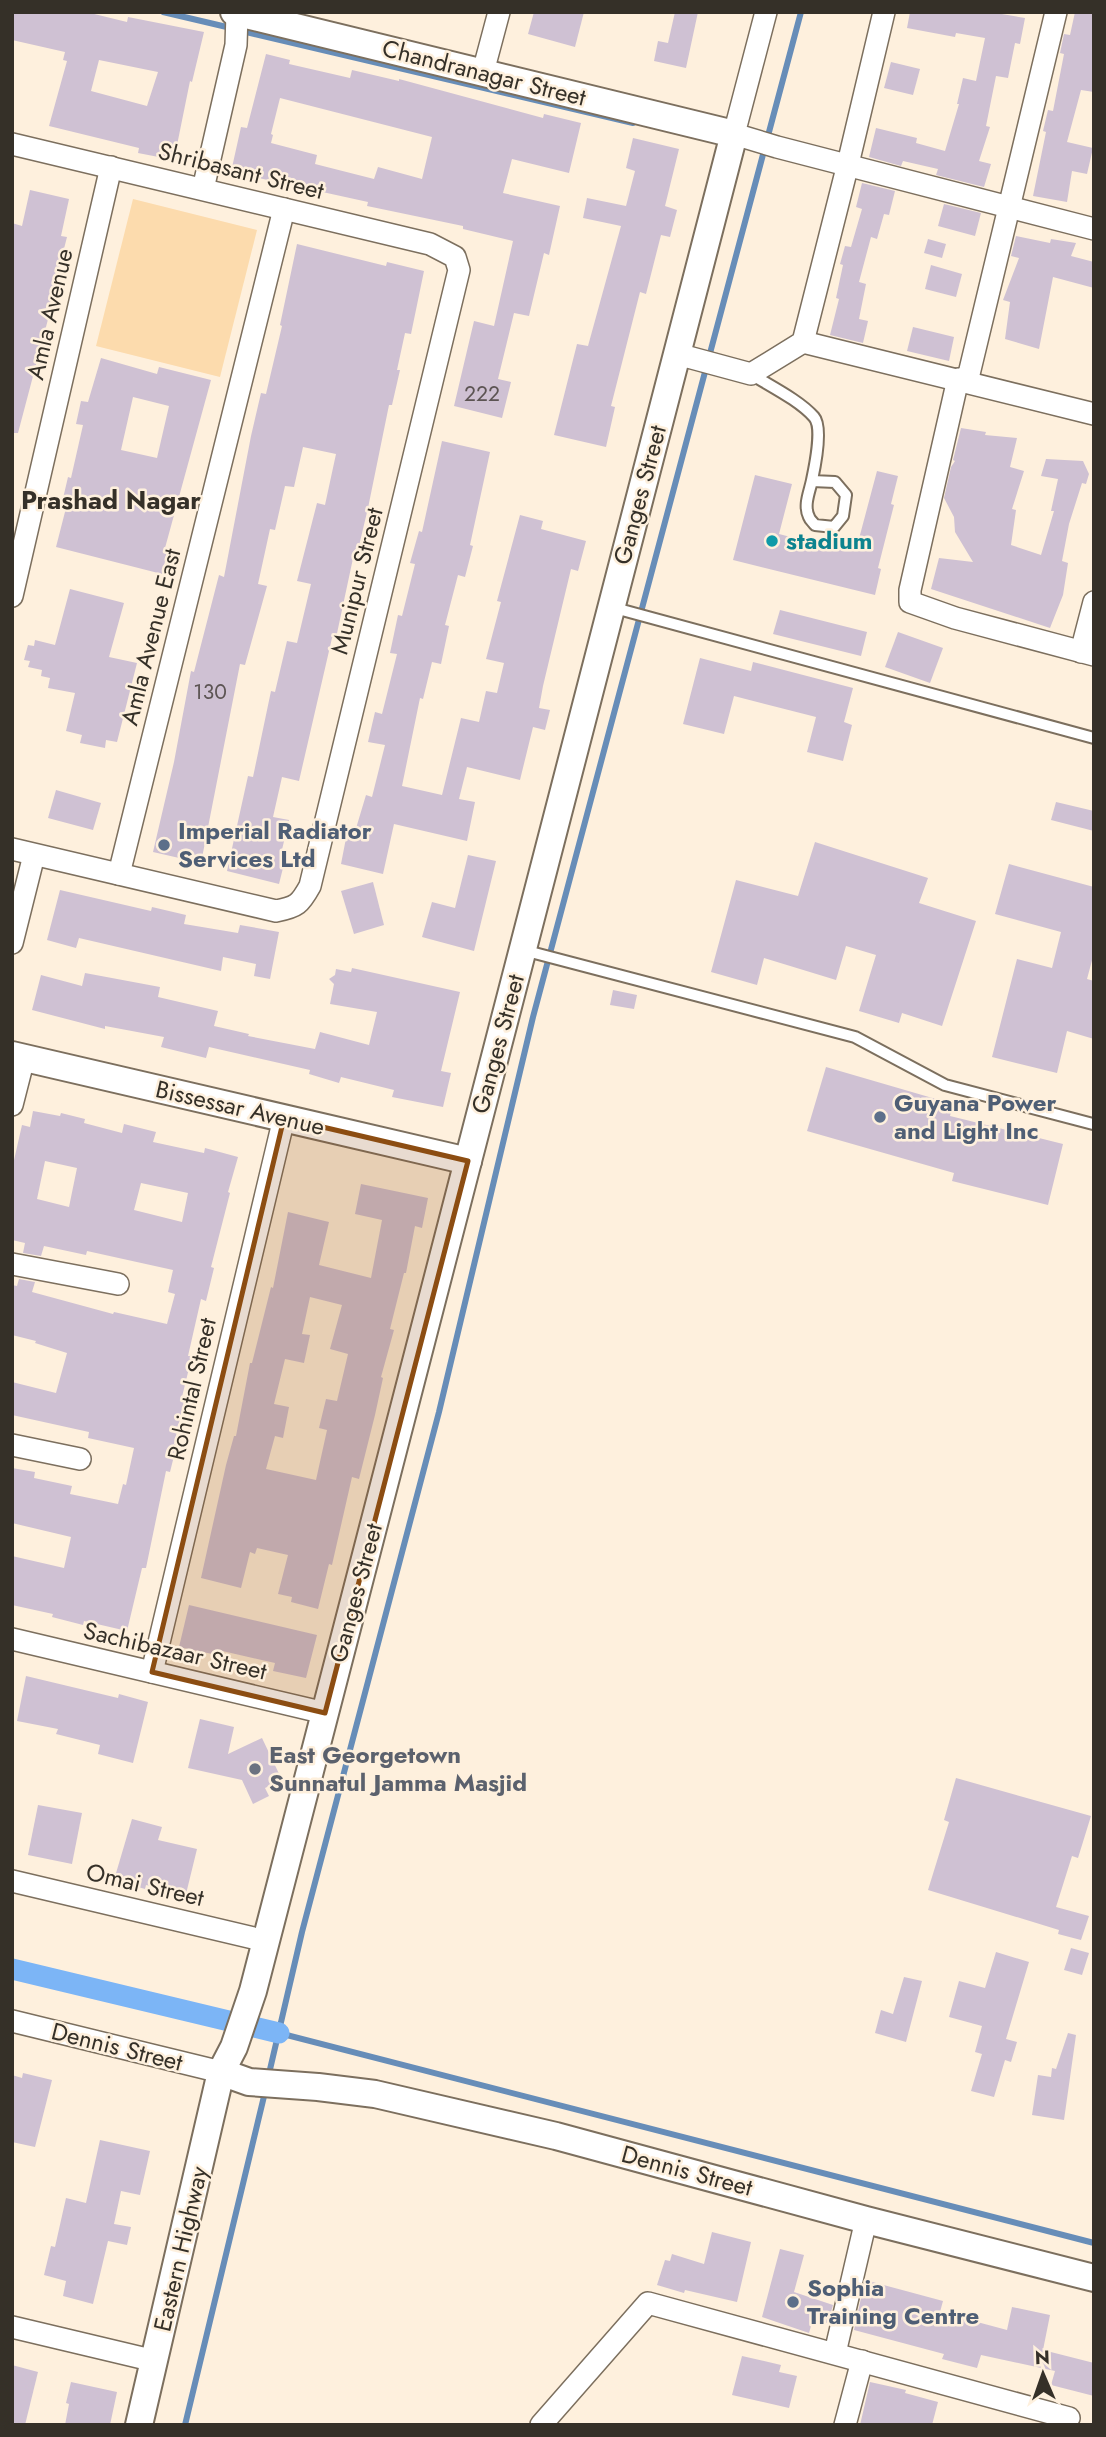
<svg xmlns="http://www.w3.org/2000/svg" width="1106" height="2437" viewBox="0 0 1106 2437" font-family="Jost,sans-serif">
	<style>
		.green { fill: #fcdbad }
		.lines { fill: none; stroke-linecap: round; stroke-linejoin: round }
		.stream { stroke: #678db8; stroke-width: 6 }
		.canal { stroke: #7cb5f6; stroke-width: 21 }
		.building { fill: #cfc1d3; fill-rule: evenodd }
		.service-casing { stroke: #7c6f5e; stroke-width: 14 }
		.minor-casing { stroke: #7c6f5e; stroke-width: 24 }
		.tertiary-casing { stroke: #7c6f5e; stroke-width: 30 }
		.service { stroke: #fff; stroke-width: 10 }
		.minor { stroke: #fff; stroke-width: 21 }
		.tertiary { stroke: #fff; stroke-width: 26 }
		.marked { fill: #8c4d12; fill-opacity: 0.2; stroke: #8c4d12; stroke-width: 5; stroke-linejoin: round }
		.culture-dot { fill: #0f9aa8; stroke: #fef0dd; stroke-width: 2.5 }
		.service-dot { fill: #5c6f8a; stroke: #fef0dd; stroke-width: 2.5 }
		.worship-dot { fill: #6b7280; stroke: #fef0dd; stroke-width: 2.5 }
		.labels { text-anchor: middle; stroke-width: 5; stroke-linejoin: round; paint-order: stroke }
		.number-label { font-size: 21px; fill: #5c5453 }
		.street-label { font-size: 24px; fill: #353028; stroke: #fef0dd }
		.culture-label { font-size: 24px; font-weight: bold; fill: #0d838f; stroke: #fef0dd; text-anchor: start }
		.service-label { font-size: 24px; font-weight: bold; fill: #4e5e75; stroke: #fef0dd; text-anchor: start }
		.worship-label { font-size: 24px; font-weight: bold; fill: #5b616d; stroke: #fef0dd; text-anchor: start }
		.neighbourhood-label { font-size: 26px; font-weight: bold; fill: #353028; stroke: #fef0dd }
	</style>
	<rect width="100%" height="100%" fill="#fef0dd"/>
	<polygon class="green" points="133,199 257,230 220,377 96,346"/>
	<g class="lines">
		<g class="stream">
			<polyline points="163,12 231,28"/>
			<polyline points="242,31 633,123"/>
			<polyline points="279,2033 1094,2243"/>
			<polyline points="268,2078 302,1932 439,1412 533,1017 801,12"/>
			<polyline points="185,2425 266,2088"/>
		</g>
		<polyline class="canal" points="12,1969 279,2033"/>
	</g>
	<g class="building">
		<path d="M12 12H86L127 22 128 17 204 32 192 82 190 81 174 160 138 153 139 148 49 126 67 61 63 60 65 52 12 40ZM99 60 158 72 147 106 91 91Z"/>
		<polygon points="534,12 584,12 575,47 528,34"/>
		<polygon points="675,12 698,12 686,68 654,61 658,41 668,43"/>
		<polygon points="910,12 990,12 1025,18 1020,44 1015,43 1008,78 996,76 986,126 990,127 979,161 991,164 984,187 936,175 938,169 903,161 901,166 869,157 876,128 917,138 916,143 945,151 959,104 957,104 963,78 976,81 985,38 956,33 955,37 907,28"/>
		<polygon points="1075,12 1094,12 1094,92 1081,90 1067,142 1093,148 1087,174 1072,171 1067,202 1033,196 1046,132 1043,131 1048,110 1053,111 1064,54 1060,53 1064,34 1070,35"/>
		<path d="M266 54 290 60 289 64 350 78 352 70 399 81V79L543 118 544 114 581 123 569 173 512 159 503 193 560 206 549 255 544 253 529 316 514 313 498 379 511 382 502 418 454 406 474 321 494 326 513 241 463 229V226L367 206 368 202 231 172 241 127 247 128ZM280 98 432 137 422 179 378 167 374 179 315 164 317 155 271 143 273 135 271 134Z"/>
		<polygon points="891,62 920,69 913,95 884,88"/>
		<polygon points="633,138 679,149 665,206 677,210 670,237 661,235 646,294 640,292 611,406 615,407 606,447 554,435 577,344 588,346 621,226 583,218 587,198 626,206 635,171 626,168"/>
		<polygon points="862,183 895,191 889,215 884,214 877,239 871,237 859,282 866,284 859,319 868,321 863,343 830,335 839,299 836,298 843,265 840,264 845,246 851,247 862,209 856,207"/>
		<polygon points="30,190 69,199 61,236 67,237 54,288 56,289 18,433 12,433 12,223 22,226"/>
		<polygon points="944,204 981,213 975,236 938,226"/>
		<polygon points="1016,236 1050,243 1051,239 1076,243 1071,256 1094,262 1094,288 1053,277 1039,349 1005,339 1010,302 1003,300 1019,258 1011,256"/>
		<polygon points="928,239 946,244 942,258 924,253"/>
		<polygon points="297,244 386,266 387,262 424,271 411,334 405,333 397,370 400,370 392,405 389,405 368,508 358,550 355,549 336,638 332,638 299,781 282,777 273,817 289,820 281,854 286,856 279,884 227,871 248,776 253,777 271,691 275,692 287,641 297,643 311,584 297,581 317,503 325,505 336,454 303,447 294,487 285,486 275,530 270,529 258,584 267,586 245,665 240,664 201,863 153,852 174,762 191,671 194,672 219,575 224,577 251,436 261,393 266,394 282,326 280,325"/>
		<polygon points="931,265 962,274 956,297 925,289"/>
		<polygon points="913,327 954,337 949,361 907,351"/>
		<path d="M101 358 157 374 159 367 211 380 165 548 168 549 162 574 56 547 66 508 61 507 68 477 71 478 83 425 76 424 81 401 88 402ZM133 397 169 406 157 458 121 450Z"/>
		<polygon points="961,428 986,432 985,435 1017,438 1010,467 1024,471 1012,509 1016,510 1011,545 1041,555 1054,511 1051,511 1058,479 1041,476 1046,459 1083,461 1089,474 1086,484 1082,483 1069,524 1062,561 1068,563 1063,595 1050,628 931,589 939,558 973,562 955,532 954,517 944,498 951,467 955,461 953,460"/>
		<polygon points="442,441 490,452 470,545 473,546 465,577 458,575 445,625 449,626 441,664 432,662 423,699 420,698 402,786 442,795 461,718 479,722 486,691 497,693 504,663 486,659 501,602 497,601 520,515 543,521 541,529 586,541 578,571 571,569 543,686 539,708 550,710 545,730 533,727 520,780 467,767 459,799 475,802 467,841 394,824 383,874 341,864 347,833 354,835 366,795 372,797 385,745 368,742 375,712 382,714 397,654 390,653 398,615 402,616 415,564 410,563 419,531 422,532"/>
		<polygon points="877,471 898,476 891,504 894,505 878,568 881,569 875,595 733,560 755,475 792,484 779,534 845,551 846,547 856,550"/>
		<polygon points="70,589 124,603 109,657 137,663 117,742 106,740 105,748 80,743 82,735 66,731 75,693 48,688 50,678 41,676 42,670 28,667 30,661 24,660 28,645 34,646 35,640 55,645"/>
		<polygon points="780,610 867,632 861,656 773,634"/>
		<polygon points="898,632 943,648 930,683 885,667"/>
		<polygon points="700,658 751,671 753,662 853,688 844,722 852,725 843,761 807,752 816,717 734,696 724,734 683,724"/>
		<polygon points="56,790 101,803 93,830 48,818"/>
		<polygon points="1056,802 1094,811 1094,831 1051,820"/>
		<polygon points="815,842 928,878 919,903 976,921 942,1026 902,1013 899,1023 859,1011 876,955 846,946 836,980 764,958 757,985 711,972 736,880 798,896"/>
		<polygon points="468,855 496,861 474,951 422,937 432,902 455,908"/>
		<polygon points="1009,864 1094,887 1094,953 1087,979 1094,981 1094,1039 1067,1031 1057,1073 992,1057 1017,959 1052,968 1061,932 995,914"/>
		<polygon points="373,882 384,925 354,934 341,891"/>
		<polygon points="60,890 151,911 152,907 186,915 184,924 238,933 240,925 279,932 270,979 254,976 256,964 223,957 221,971 79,938 76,948 47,940"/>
		<polygon points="352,968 460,992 441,1071 451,1073 443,1107 392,1097 394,1090 341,1077 339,1083 309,1074 310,1070 209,1047 206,1058 161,1047 164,1037 105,1026 105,1029 32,1010 41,975 82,986 85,973 160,987 158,997 218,1011 214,1026 249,1034 248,1036 315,1049 320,1032 369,1045 377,1012 330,1004 334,984 329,979 335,975 336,969 351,972"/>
		<polygon points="613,990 637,995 634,1009 610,1005"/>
		<polygon points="826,1067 953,1104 950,1116 1063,1144 1048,1205 952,1181 954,1173 807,1131"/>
		<path d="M33 1111 60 1116 61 1113 85 1119 84 1123 122 1133 124 1124 156 1132 153 1142 204 1153 205 1148 238 1157 228 1192 230 1193 211 1267 214 1268 206 1301 201 1299 188 1356H192L181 1401 184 1402 174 1444H177L170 1472 166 1471 146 1568H142L127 1631 84 1621 83 1625 52 1617 53 1614 12 1605V1556L64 1568 71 1537 12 1523V1468L35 1472 34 1478 72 1486 70 1494 118 1504 123 1484 126 1485 134 1448 88 1438 89 1432 12 1415V1382L56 1393 67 1353 35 1343 36 1341 12 1335V1285L17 1286 19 1279 35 1282 32 1292 113 1314 114 1312 167 1324 175 1294 168 1292 173 1270 87 1251 86 1255 44 1246 41 1256 23 1253 25 1243 12 1240V1169L22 1125 30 1127ZM45 1161 77 1168 69 1207 37 1199ZM141 1183 188 1193 182 1222 134 1210Z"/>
		<path d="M361 1184 428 1198 422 1228 415 1226 406 1273H404L390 1329 394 1330 381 1377 383 1378 375 1415 359 1479 352 1477 332 1565 329 1564 318 1609 291 1602 292 1597 278 1594 288 1555 257 1548 255 1554 250 1552 241 1588 201 1578 226 1465 234 1436H236L250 1363H252L271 1287 273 1288 288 1212 329 1222 319 1265 371 1278 382 1220 355 1214ZM310 1297 342 1305 330 1349 348 1354 337 1401 326 1399 319 1428 327 1430 316 1480 266 1469 275 1436 283 1438 289 1407 274 1404 285 1359 304 1363 310 1335 302 1334Z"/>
		<polygon points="189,1605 317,1635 306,1678 273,1671 275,1663 218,1650 217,1655 179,1647"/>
		<polygon points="26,1676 118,1698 119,1694 148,1702 133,1763 98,1754 100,1745 56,1734 58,1729 17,1721"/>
		<polygon points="200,1719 234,1727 228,1754 262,1738 282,1780 265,1788 269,1796 253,1804 242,1780 188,1768"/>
		<polygon points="956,1778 1091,1816 1078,1858 1072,1856 1056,1907 1089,1916 1081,1940 1058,1934 1059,1930 928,1890 949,1822 944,1820"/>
		<polygon points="38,1805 82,1813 72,1864 28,1855"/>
		<polygon points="132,1819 162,1827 158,1840 197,1849 186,1894 146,1885 145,1889 114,1880"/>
		<polygon points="1071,1948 1089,1953 1082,1975 1064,1970"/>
		<polygon points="996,1952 1029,1962 1006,2039 1017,2042 1011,2062 1005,2060 994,2097 971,2091 982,2054 975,2052 982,2026 949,2017 959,1981 985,1988"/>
		<polygon points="904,1977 922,1981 906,2042 875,2033 881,2010 893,2014"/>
		<polygon points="1068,2033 1076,2035 1064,2120 1032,2115 1038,2075 1051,2077 1052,2068 1056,2069"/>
		<polygon points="23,2073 52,2080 35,2147 12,2142 12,2075 22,2078"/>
		<polygon points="100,2140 150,2151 140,2195 121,2191 114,2224 131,2227 127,2245 108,2241 93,2304 63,2296 66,2281 44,2275 51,2246 55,2247 66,2198 86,2203"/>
		<polygon points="712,2232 751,2242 737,2302 685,2290 684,2293 657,2285 665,2260 670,2261 672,2254 704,2264"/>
		<polygon points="780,2249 804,2255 794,2292 833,2305 828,2323 813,2319 809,2333 762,2317"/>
		<polygon points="865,2280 943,2301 940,2312 1007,2330 1012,2307 1050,2315 1043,2350 1094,2363 1094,2396 1051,2385 1055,2371 981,2355 977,2368 942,2359 944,2354 854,2330"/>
		<polygon points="742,2356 781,2365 779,2372 797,2376 789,2408 732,2395"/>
		<polygon points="12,2365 38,2372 25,2425 12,2425"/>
		<polygon points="71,2382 117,2392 110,2425 65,2425 69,2404 66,2403"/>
		<polygon points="870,2382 906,2390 905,2393 938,2402 932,2425 860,2425"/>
	</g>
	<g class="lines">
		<defs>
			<g id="service">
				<path d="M751 374C770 386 799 400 814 417 823 427 815 466 812 480 810 491 803 505 809 517 810 520 813 522 815 525L834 527 843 516 846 495 835 482 812 481"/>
				<polyline points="611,607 1094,738"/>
				<polyline points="523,950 855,1037 945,1085 1093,1124"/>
			</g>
			<g id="minor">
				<polyline points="766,12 734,134 777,147 1094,229"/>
				<polyline points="483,72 499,12"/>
				<path d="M12 144 430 244 455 257 459 270 310 886C300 904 297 907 276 911L12 849"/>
				<polyline points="203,189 236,45 237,13"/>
				<polyline points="803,342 1094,414"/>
				<polyline points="677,354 751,374 803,342 848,164 884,12"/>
				<polyline points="958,379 910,590 910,602 955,618 1094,655"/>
				<polyline points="962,380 969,374 1056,12"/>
				<polyline points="12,596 111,167"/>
				<polyline points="1081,652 1094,602"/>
				<polyline points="119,874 284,209"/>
				<polyline points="12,943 34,855"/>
				<polyline points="12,1105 24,1058"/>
				<polyline points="12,1264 118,1284"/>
				<polyline points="12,1445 80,1459"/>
				<polyline points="12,1639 325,1713"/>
				<polyline points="152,1672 284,1118"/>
				<polyline points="12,1881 266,1941"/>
				<polyline points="12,2021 221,2072"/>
				<polyline points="12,2327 155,2361"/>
				<polyline points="835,2353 866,2220"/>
				<polyline points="541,2425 648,2303 1069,2418"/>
				<polyline points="845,2425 862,2361"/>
			</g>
			<g id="tertiary">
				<polyline points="12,1055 468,1161"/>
				<polyline points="221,2072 249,2082 318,2087 375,2094 556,2136 866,2220 1094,2278"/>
				<polyline points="139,2425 221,2072 234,2047 253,1991 734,134 234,12"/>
			</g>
		</defs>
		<use href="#service" class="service-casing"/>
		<use href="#minor" class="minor-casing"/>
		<use href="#tertiary" class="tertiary-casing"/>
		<use href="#service" class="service"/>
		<use href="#minor" class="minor"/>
		<use href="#tertiary" class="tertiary"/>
	</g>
	<path class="marked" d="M284 1118 468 1161 325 1713 152 1672Z"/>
	<circle class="culture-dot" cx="772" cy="541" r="7"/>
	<g class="service-dot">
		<circle cx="164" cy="845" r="7"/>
		<circle cx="880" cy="1117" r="7"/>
		<circle cx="793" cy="2302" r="7"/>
	</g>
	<circle class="worship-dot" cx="255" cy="1769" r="7"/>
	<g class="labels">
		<g class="number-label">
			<text x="482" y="401">222</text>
			<text x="210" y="699">130</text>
		</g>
		<g class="street-label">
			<text transform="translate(484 73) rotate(14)" y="8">Chandranagar Street</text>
			<text transform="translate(241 171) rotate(14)" y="8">Shribasant Street</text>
			<text transform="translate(50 314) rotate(-77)" y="8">Amla Avenue</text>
			<text transform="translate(640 495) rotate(-75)" y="8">Ganges Street</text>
			<text transform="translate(357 581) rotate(-76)" y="8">Munipur Street</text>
			<text transform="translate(151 637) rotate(-76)" y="8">Amla Avenue East</text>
			<text transform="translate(498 1044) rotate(-75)" y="8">Ganges Street</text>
			<text transform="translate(240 1108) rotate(13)" y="8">Bissessar Avenue</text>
			<text transform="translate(192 1389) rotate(-77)" y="8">Rohintal Street</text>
			<text transform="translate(356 1593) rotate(-75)" y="8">Ganges Street</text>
			<text transform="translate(175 1651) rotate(13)" y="8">Sachibazaar Street</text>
			<text transform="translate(145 1885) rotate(13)" y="8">Omai Street</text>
			<text transform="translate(117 2047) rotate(14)" y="8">Dennis Street</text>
			<text transform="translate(687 2171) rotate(15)" y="8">Dennis Street</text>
			<text transform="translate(181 2249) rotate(-77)" y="8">Eastern Highway</text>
		</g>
		<g class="culture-label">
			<text x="786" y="549">stadium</text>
		</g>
		<g class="service-label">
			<text x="178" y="839">Imperial Radiator<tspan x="178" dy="28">Services Ltd</tspan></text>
			<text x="894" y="1111">Guyana Power<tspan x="894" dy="28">and Light Inc</tspan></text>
			<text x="807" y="2296">Sophia<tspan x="807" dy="28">Training Centre</tspan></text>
		</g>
		<g class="worship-label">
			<text x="269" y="1763">East Georgetown<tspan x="269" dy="28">Sunnatul Jamma Masjid</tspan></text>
		</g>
		<g class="neighbourhood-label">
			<text x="111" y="509">Prashad Nagar</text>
		</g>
	</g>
	<rect width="1106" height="2437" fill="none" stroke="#353028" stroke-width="28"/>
	<g transform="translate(1043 2374) rotate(358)" stroke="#fef0dd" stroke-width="5" paint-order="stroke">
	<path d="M0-5L12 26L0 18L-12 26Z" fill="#353028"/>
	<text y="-10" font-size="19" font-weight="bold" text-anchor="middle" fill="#353028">N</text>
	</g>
</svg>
